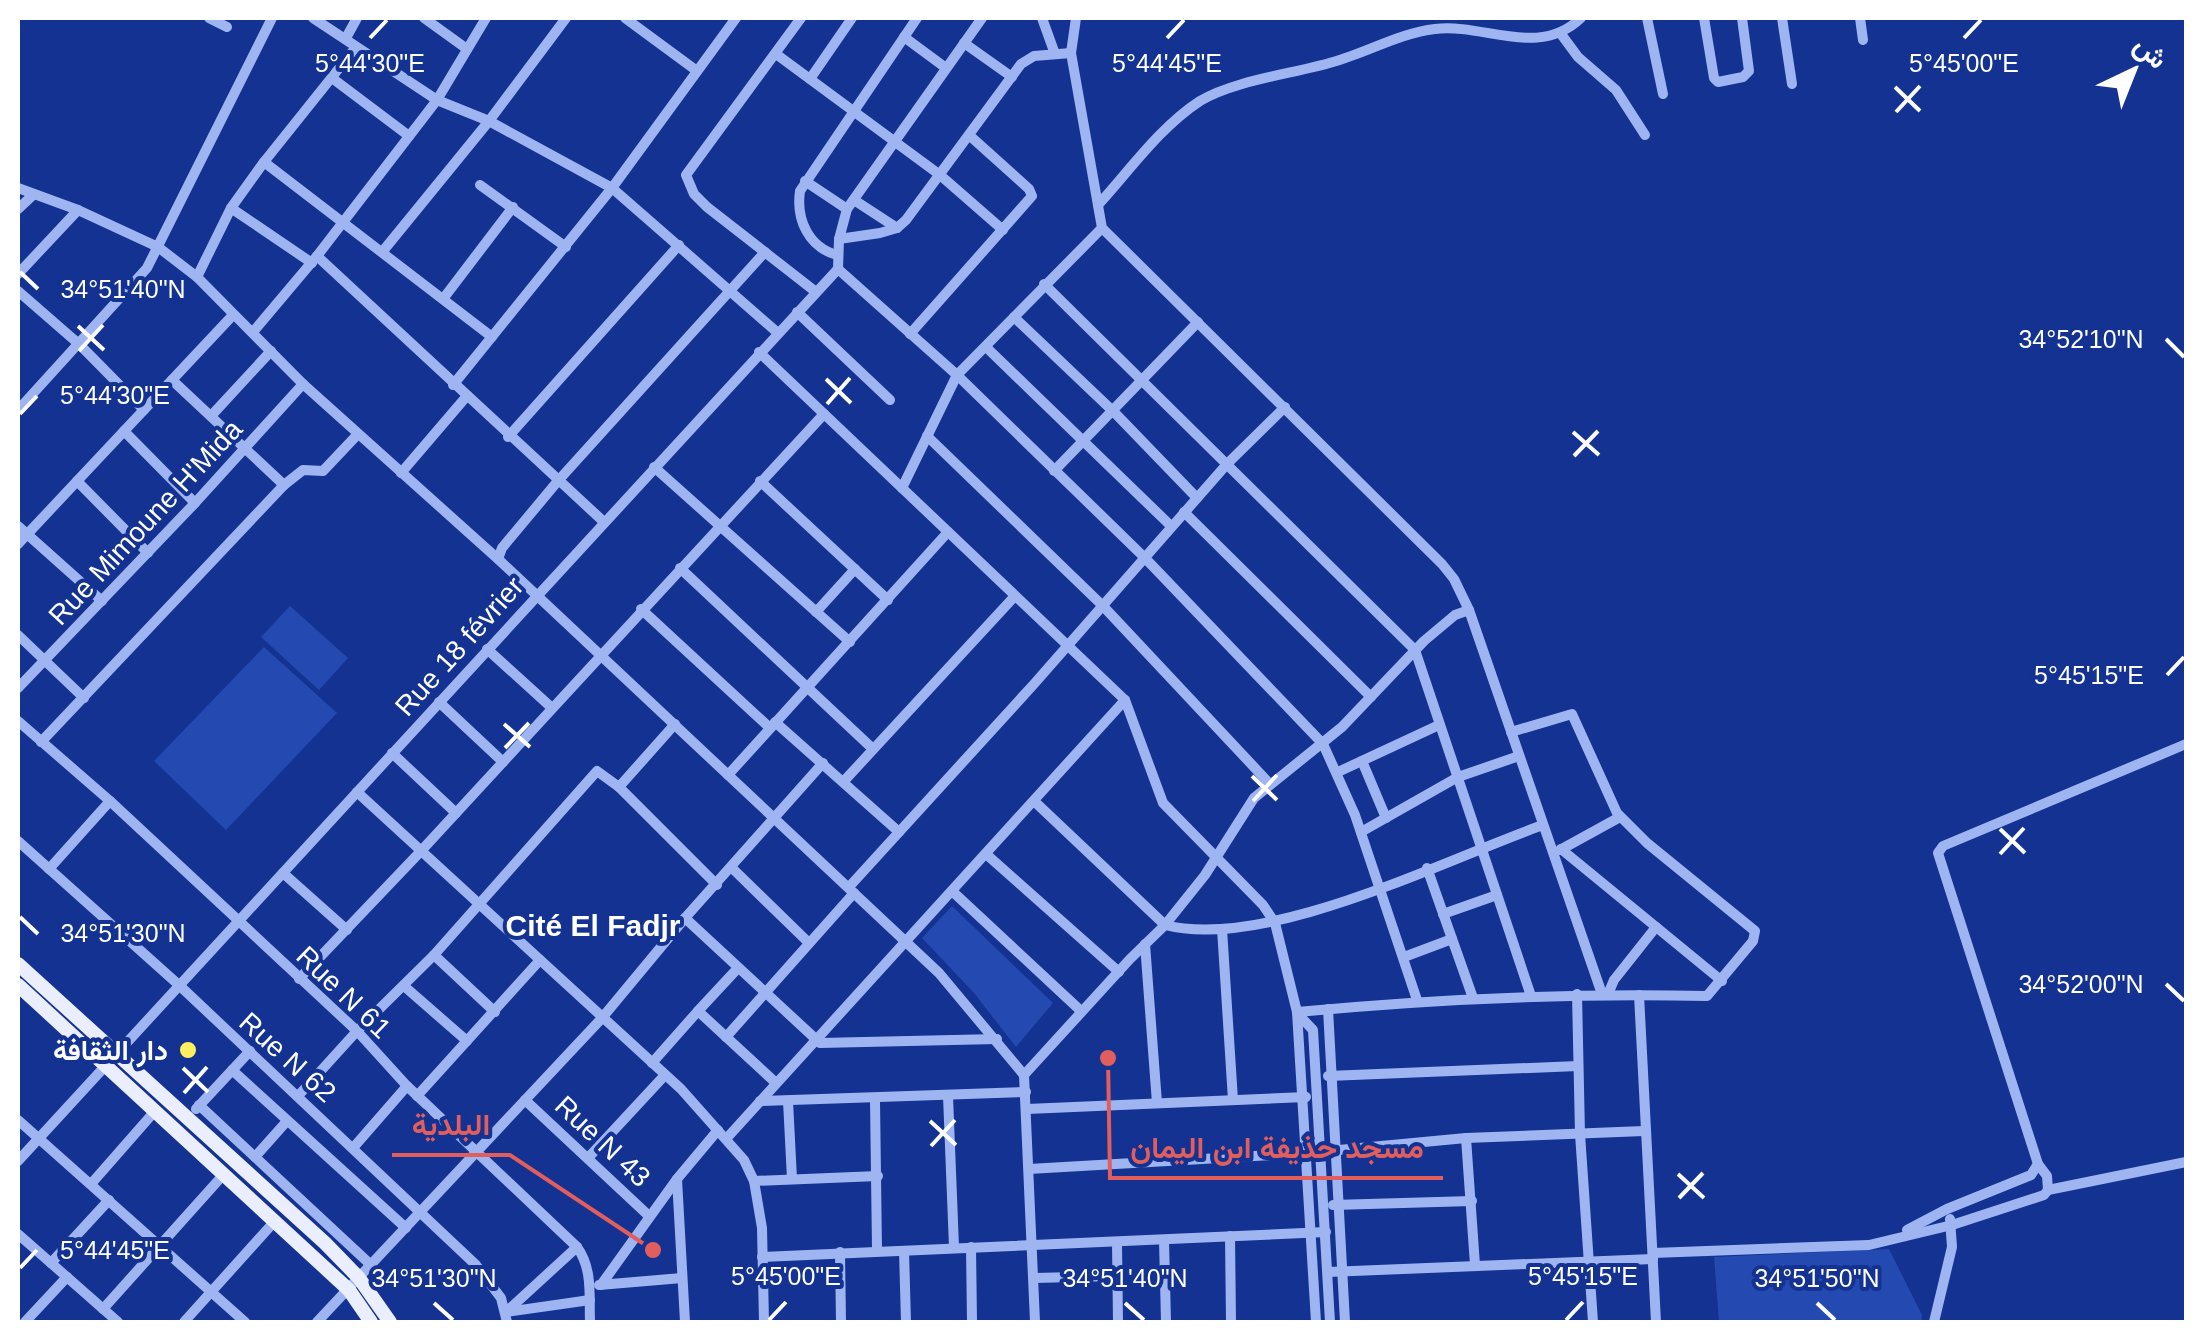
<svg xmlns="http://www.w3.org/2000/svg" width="2204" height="1340" viewBox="0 0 2204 1340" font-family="Helvetica,Vazirmatn,sans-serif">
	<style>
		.green { fill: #2449b0 }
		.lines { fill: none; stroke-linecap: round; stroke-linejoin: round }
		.minor { stroke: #9fb5f2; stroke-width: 10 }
		.major { stroke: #eaeeff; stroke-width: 14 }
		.ticks { fill: none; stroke: #fff; stroke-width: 4 }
		.poi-dot { fill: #ffef60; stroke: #133291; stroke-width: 4 }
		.labels { text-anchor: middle; stroke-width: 8; stroke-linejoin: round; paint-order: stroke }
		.street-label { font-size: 28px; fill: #fff; stroke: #133291 }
		.poi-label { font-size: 28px; font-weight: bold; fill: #fff; stroke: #133291; text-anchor: end }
		.neighbourhood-label { font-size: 30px; font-weight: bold; fill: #fff; stroke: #133291 }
		.ticks-label { font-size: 25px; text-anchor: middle; fill: #fff; stroke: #133291; stroke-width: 8; stroke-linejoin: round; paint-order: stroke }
		.leader { fill: none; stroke: #e05e5e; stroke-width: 4 }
		.callout-dot { fill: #e05e5e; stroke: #133291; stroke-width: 4 }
		.callout-label { font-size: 30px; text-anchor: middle; font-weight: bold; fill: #e05e5e; stroke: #133291; stroke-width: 8; stroke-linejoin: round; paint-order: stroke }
	</style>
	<rect width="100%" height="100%" fill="#133291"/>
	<g class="green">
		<polygon points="290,606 348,658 319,690 261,637"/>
		<polygon points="264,647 337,713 226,830 154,761"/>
		<polygon points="952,906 1053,1003 1016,1047 974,993 922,938"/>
		<polygon points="1889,1249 1922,1315 1921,1322 1719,1322 1714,1257"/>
	</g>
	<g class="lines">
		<g class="minor">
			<polyline points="209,18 227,27"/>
			<polyline points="313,18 437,100 489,121 612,188 778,333"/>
			<polyline points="424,18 467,49"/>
			<polyline points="625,18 697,71"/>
			<polyline points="801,18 686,175 694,194 707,207 816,292"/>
			<polyline points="982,18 847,209 839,239 838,269 957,375 1145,558 1323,744 1355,815 1417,1000"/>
			<polyline points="1042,18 1055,54"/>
			<polyline points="1076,18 1071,53 1102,228 1442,564 1454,579 1469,610"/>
			<polyline points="1647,18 1663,94"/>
			<polyline points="1704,18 1714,78 1718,82 1743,77 1749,71 1742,18"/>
			<polyline points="1782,18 1792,84"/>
			<polyline points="1860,18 1863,40"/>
			<polyline points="1561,34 1578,57 1616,90 1645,135"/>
			<polyline points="904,37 946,68"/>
			<polyline points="346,38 357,18"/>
			<polyline points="964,43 1012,77"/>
			<polyline points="776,54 940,175 1003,230"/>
			<polyline points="332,78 409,136"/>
			<polyline points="810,79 852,18"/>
			<polyline points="264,162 492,337"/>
			<polyline points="805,181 847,209"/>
			<polyline points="480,185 566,247"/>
			<polyline points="18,188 78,210 158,247 197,277 303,384 498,559 939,973 1024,1075 1035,1322"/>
			<polyline points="854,200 897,228"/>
			<path d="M1098 205C1130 170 1160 127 1200 101 1235 80 1293 74 1333 62 1366 53 1400 33 1435 29 1485 23 1538 59 1581 18"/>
			<polyline points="231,208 312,263"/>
			<polyline points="18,209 33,195"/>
			<polyline points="839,239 880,233 897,228 906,220 1021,64 1034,56 1071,53"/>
			<polyline points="383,251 489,121 566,18"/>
			<path d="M837 255C808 247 796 219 800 191L917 18"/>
			<polyline points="317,256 604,522"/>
			<polyline points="18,274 78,210"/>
			<polyline points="197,277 231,208 264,162 356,47"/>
			<polyline points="1044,284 1415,650 1531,996"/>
			<polyline points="18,291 80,345 144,410"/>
			<polyline points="443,299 513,207"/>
			<polyline points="797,312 890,400"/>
			<polyline points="1014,317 1114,412 1197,498"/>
			<polyline points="253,332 317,256 437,100 486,18"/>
			<polyline points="910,334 1032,196 1029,189 969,135"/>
			<polyline points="986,347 1171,526"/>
			<polyline points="759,352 1125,700 1163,803 1263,905 1275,923 1297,1012 1316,1322"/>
			<polyline points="172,380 284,485"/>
			<polyline points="453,385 612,188 736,18"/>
			<polyline points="18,410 147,268 272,18"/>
			<polyline points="211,416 271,351"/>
			<polyline points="124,431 195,503"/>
			<polyline points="927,436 1103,606 1269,783"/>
			<polyline points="508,437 679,245"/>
			<polyline points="654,467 850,642"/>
			<polyline points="1054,471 1198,322"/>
			<polyline points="401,473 466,397"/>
			<polyline points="77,481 148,553"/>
			<polyline points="760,481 888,600"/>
			<polyline points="902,488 957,375 1102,228"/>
			<polyline points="1184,512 1371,697"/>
			<polyline points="18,526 102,601"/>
			<polyline points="18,544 233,315"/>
			<polyline points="498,559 502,548 557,482 765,252"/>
			<polyline points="680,568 873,749"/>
			<polyline points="641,609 770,728"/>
			<polyline points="816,612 855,569"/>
			<polyline points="18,635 84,698"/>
			<polyline points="487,649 552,708"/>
			<polyline points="18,688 195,503 303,384"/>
			<polyline points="439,702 503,762"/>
			<path d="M18 721 110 801 357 1031 407 1086 577 1247C593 1269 589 1296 590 1322"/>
			<polyline points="775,722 899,832"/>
			<polyline points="41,742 284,485 303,470 323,471 358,434"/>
			<polyline points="392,753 456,813"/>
			<polyline points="1362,761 1386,818"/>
			<polyline points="1338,772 1439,725"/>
			<polyline points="728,775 948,532"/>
			<polyline points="844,781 1015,596"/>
			<polyline points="619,787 675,724"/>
			<polyline points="357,792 681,1089 744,1160 754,1181 762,1228 764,1322"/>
			<polyline points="1034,801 1165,925 1205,875 1254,798 1342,727 1424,641 1455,615 1469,610 1602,994"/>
			<polyline points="1361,832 1458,777 1519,756"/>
			<polyline points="18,841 180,986 476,1265 501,1298 507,1322"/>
			<polyline points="1561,849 1722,981"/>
			<polyline points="1560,850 1620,817"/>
			<polyline points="986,854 1119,972"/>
			<polyline points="732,868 808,942"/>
			<polyline points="1427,868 1473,998"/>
			<polyline points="49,869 110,801"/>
			<polyline points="283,873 347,930"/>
			<polyline points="849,887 1034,684 1227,464 1285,407"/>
			<polyline points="952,891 1081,1011"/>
			<polyline points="1443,914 1497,895"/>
			<polyline points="685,918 820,1043 997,1039"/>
			<polyline points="1222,929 1233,1100"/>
			<polyline points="1145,944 1157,1103"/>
			<polyline points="434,955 495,1012"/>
			<polyline points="1404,957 1452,939"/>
			<polyline points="738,968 698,1011 776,1083"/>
			<polyline points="299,979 421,851 824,414"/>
			<polyline points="404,986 467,1041"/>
			<polyline points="1577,994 1580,1134 1593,1322"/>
			<polyline points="1608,994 1614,980 1656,927"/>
			<polyline points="1639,995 1656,1322"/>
			<polyline points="1328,1009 1345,1322"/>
			<path d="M1297 1012C1434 999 1569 993 1707 996L1753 941 1755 931 1647 843 1617 813 1572 714 1511 732"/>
			<polyline points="1297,1013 1313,1030 1330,1322"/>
			<polyline points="726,1037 854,893"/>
			<polyline points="652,1063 698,1011"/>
			<polyline points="232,1070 406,1228"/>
			<path d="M1024 1075 1130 959 1165 925C1266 951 1444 860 1543 825"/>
			<polyline points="1328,1076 1578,1066"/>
			<polyline points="298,1096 357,1031 434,955 597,771 619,787 717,885"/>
			<polyline points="417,1096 540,960"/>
			<polyline points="948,1096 954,1247"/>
			<polyline points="525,1100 649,1216"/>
			<polyline points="875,1100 877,1250"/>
			<polyline points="760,1101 1026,1092"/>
			<polyline points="788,1101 792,1179"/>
			<polyline points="199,1105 371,1265"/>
			<polyline points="196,1109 250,1051"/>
			<polyline points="1027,1109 1306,1097"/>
			<polyline points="18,1120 245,1322"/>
			<polyline points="1466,1138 1475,1265"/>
			<polyline points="726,1139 1125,700"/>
			<polyline points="353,1148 407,1086"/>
			<polyline points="255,1157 287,1121"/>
			<polyline points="588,1158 665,1075"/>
			<polyline points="18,1161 838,269"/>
			<polyline points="1029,1169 1307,1153 1466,1138 1644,1131"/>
			<polyline points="677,1179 685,1322"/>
			<polyline points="754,1181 878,1176"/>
			<polyline points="91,1184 155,1111"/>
			<polyline points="2048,1190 2186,1162"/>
			<polyline points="1333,1205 1472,1201"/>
			<polyline points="1907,1230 1947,1209 2031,1175 2038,1164"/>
			<polyline points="18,1234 118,1322"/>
			<polyline points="1230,1236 1231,1322"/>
			<polyline points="1164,1240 1166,1322"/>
			<polyline points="1117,1242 1118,1322"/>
			<polyline points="971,1247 972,1322"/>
			<polyline points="904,1251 906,1322"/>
			<polyline points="840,1252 841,1322"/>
			<polyline points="1653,1253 1869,1245 1952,1225 2044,1195 2048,1190 2047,1176 2038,1164 1938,853 1943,846 2186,744"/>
			<polyline points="762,1257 1326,1232"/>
			<polyline points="51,1263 109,1200"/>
			<polyline points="1328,1272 1653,1259"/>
			<polyline points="1034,1278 1116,1276"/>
			<polyline points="599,1285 682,1278"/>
			<polyline points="601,1285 677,1179 718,1130"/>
			<polyline points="103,1309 224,1174"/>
			<polyline points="506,1312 577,1247"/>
			<polyline points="506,1312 590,1300"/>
			<polyline points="25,1322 67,1277"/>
			<polyline points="184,1322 275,1221"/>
			<polyline points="317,1322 602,1018 685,918 823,763"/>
			<polyline points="1934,1322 1952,1247 1950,1219"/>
		</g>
		<g class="major">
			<polyline points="18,964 325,1243 359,1278 390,1322"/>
			<polyline points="18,985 349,1290 371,1322"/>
		</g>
	</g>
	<path class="ticks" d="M370 38 387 20M1167 38 1184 20M1964 38 1981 20M1895 87 1920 111M1896 112 1920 86M20 272 38 289M78 326 104 350M2166 339 2184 357M79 351 103 325M826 379 851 403M827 404 850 378M20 414 37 396M1573 432 1599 455M1574 456 1598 431M2167 675 2184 657M504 724 530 747M505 748 529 723M1252 776 1277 800M1253 801 1277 775M2000 829 2025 853M2000 854 2024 828M20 917 38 934M2166 984 2184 1001M183 1068 208 1092M184 1093 207 1067M930 1121 956 1145M931 1146 955 1120M1678 1174 1704 1198M1679 1198 1703 1173M20 1268 37 1250M434 1303 453 1320M1125 1303 1144 1320M1817 1303 1835 1320M769 1320 786 1302M1566 1320 1583 1302"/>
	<circle class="poi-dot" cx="188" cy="1050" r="10"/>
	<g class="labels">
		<g class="street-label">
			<text transform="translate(145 522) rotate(-47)" y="10">Rue Mimoune H'Mida</text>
			<text transform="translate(459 646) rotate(-48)" y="10">Rue 18 février</text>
			<text transform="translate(344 992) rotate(44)" y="10">Rue N 61</text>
			<text transform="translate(288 1057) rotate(42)" y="10">Rue N 62</text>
			<text transform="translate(603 1141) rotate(43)" y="10">Rue N 43</text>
		</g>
		<g class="poi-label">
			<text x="168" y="1060">دار الثقافة</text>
		</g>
		<g class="neighbourhood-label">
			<text x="593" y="936">Cité El Fadjr</text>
		</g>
	</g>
	<g class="ticks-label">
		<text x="370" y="72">5°44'30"E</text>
		<text x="1167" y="72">5°44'45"E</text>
		<text x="1964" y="72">5°45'00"E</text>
		<text x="123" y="298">34°51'40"N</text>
		<text x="2081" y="348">34°52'10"N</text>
		<text x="115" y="404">5°44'30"E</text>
		<text x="2089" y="684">5°45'15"E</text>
		<text x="123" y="942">34°51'30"N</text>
		<text x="2081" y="993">34°52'00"N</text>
		<text x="115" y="1259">5°44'45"E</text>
		<text x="786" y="1285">5°45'00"E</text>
		<text x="1583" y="1285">5°45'15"E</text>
		<text x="434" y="1287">34°51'30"N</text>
		<text x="1125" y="1287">34°51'40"N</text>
		<text x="1817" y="1287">34°51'50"N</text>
	</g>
	<path class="leader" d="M653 1250L510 1155H392M1108 1058L1110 1178H1443"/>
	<g class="callout-dot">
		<circle cx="653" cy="1250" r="10"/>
		<circle cx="1108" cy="1058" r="10"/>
	</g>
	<g class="callout-label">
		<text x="451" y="1135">البلدية</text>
		<text x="1277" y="1158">مسجد حذيفة ابن اليمان</text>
	</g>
	<rect width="2204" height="1340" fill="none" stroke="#ffffff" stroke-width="40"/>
	<g transform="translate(2134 70) rotate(43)" stroke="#133291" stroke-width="8" paint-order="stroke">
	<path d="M0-8L18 38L0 25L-18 38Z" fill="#ffffff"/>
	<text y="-15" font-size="28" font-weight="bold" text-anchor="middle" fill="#ffffff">ش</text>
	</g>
</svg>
